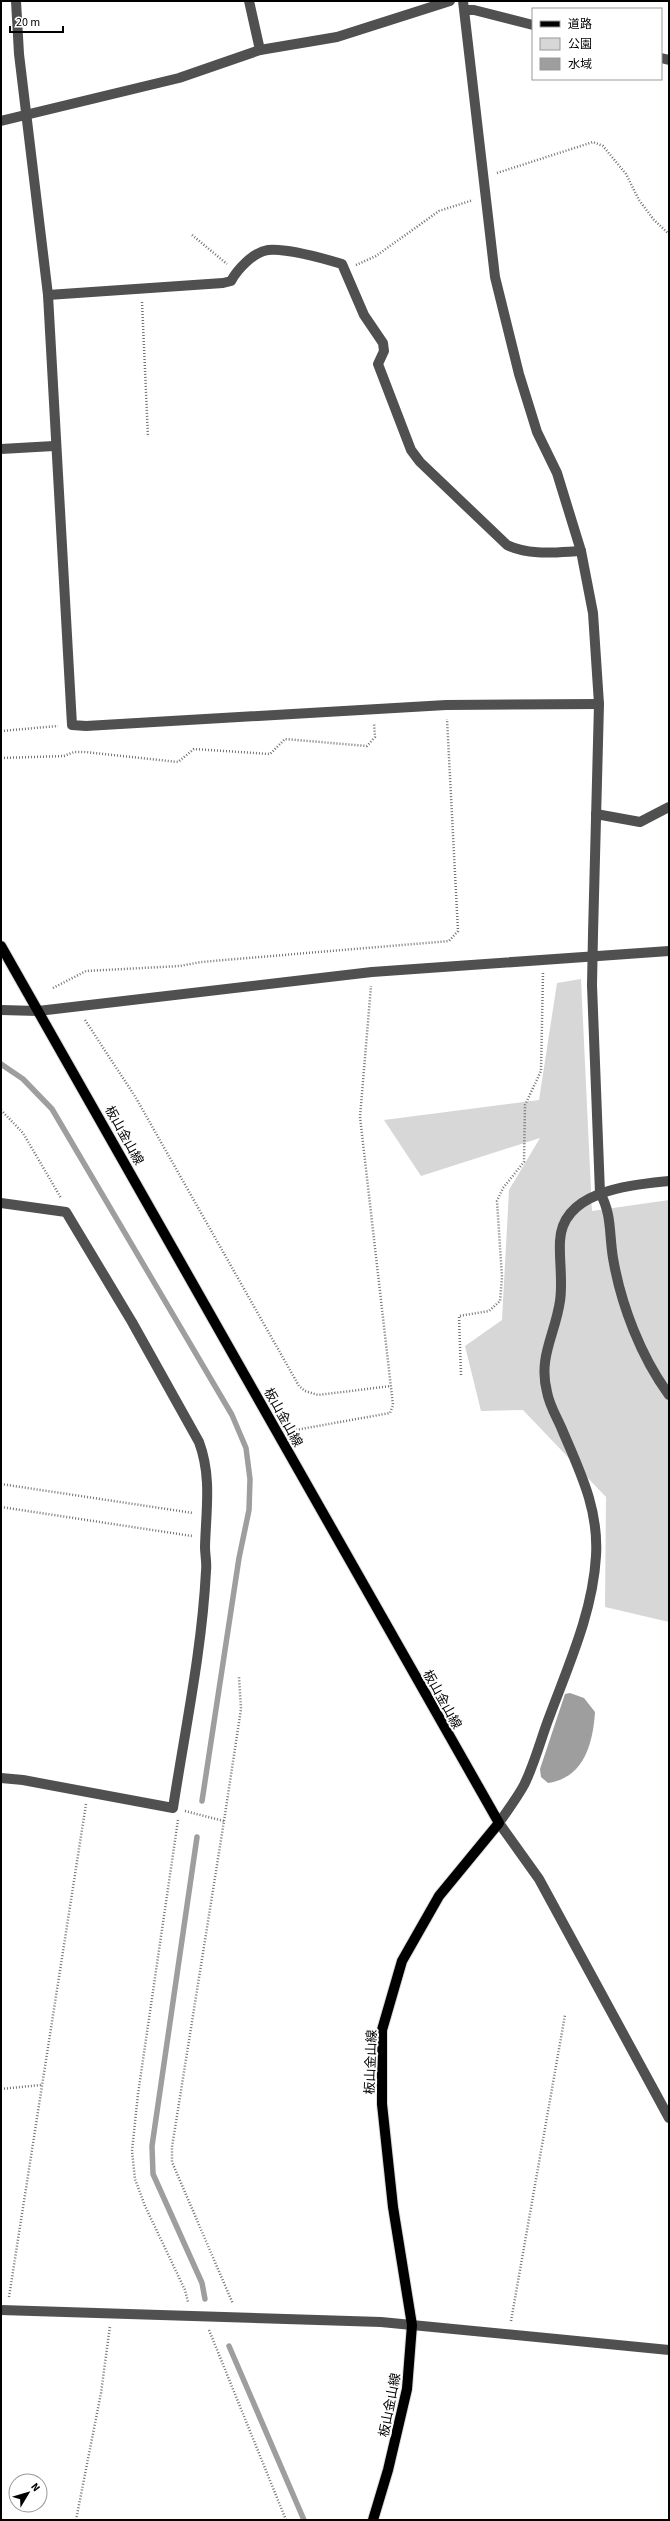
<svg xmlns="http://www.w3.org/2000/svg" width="670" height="2521" viewBox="0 0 670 2521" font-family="'Source Sans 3','Noto Sans JP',sans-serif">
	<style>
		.green { fill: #d7d7d7 }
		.water { fill: #9e9e9e }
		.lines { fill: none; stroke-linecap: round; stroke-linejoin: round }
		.stream { stroke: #9e9e9e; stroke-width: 5.5 }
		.major-casing { stroke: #dbdbdb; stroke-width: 12 }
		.path { stroke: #727272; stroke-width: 2.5; stroke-dasharray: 1 2; stroke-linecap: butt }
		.minor { stroke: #505050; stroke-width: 10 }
		.major { stroke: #000; stroke-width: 10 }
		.minor-bridge { stroke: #505050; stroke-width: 10 }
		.labels { text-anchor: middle; stroke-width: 4; stroke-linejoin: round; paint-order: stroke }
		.street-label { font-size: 13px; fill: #000; stroke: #fff }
	</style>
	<rect width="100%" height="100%" fill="#fff"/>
	<polygon class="green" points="581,979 592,1211 669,1200 669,1622 605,1607 606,1497 523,1410 481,1411 465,1346 502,1320 509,1190 540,1138 421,1176 384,1120 539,1100 557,983"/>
	<path class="water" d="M570 1693 584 1698 595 1712C593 1743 584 1778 548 1783L541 1777 540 1769 565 1694Z"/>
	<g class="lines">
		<g class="stream">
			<polyline points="1,1064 23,1079 52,1109 232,1415 246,1448 250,1479 249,1510 239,1558 202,1801"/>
			<polyline points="197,1837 152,2146 153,2174 202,2283 205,2299"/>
			<polyline points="229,2346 304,2520"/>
		</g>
		<defs>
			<polyline id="major" points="1,946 499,1823 439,1896 402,1961 382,2030 382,2104 393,2207 412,2325 407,2389 388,2470 373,2520"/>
		</defs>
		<use href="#major" class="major-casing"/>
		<g class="path">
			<polyline points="497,173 593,142 603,146 626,174 639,200 654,220 669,234"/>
			<polyline points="192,235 227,264"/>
			<polyline points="356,265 376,256 439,211 473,200"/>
			<polyline points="142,302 148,437"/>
			<polyline points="1,731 58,726"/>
			<polyline points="1,758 64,756 74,752 85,752 178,762 194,749 270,754 285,739 367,746 375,737 374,723"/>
			<polyline points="53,988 86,971 180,966 201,962 449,941 458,931 447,719"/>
			<polyline points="85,1020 136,1098 299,1386 305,1391 318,1395 391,1386"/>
			<polyline points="1,1110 23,1133 61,1198"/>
			<polyline points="461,1375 459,1316 489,1311 500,1301 502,1277 497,1201 503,1188 524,1162 525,1105 541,1071 543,973"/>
			<polyline points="290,1431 390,1413 393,1405 360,1117 371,986"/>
			<polyline points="1,1484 193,1513"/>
			<polyline points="1,1507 192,1536"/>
			<polyline points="185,1811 224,1821 172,2147 172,2162 233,2304"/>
			<polyline points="178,1820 138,2094 132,2151 135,2179 145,2206 185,2290 188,2302"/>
			<polyline points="224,1821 241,1709 239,1677"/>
			<polyline points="1,2089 41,2085"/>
			<polyline points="9,2297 86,1804"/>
			<polyline points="511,2321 565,2015"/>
			<polyline points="209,2330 286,2520"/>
			<polyline points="76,2520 101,2393 110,2326"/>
		</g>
		<g class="minor">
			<polyline points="16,1 19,54 48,295 72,725 86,726 446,705 599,704"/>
			<polyline points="249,1 260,50"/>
			<polyline points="463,1 495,277 519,374 537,432 557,473 581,551 593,613 599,704 593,934"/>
			<polyline points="465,10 474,10 533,25"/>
			<polyline points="661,58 669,60"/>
			<polyline points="1,121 179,78 260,50 337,37 450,1"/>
			<path d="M48 295 223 283 231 281C237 270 253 252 268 250 288 248 322 258 342 264L364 315 383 343 384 351 378 364 411 450 420 462 507 545C530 556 557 552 581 551"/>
			<polyline points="1,449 54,446"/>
			<polyline points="596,814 640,822 669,807"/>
			<path d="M592 985 600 1193C612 1214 609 1234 613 1258 621 1305 641 1357 669 1395"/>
			<polyline points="1,1010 38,1011 372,972 669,951"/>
			<path d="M669 1181C632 1185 562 1190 560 1241 559 1261 563 1281 560 1301 555 1335 538 1357 547 1392 549 1404 556 1416 561 1427 579 1470 599 1508 596 1556 593 1611 569 1664 550 1715 541 1738 535 1763 524 1785 517 1798 507 1811 499 1823L539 1879 669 2118"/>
			<path d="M1 1203 66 1212 132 1322 199 1442C212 1477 206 1510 205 1547 205 1555 207 1563 206 1571 202 1650 185 1730 173 1808L23 1780 1 1778"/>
			<polyline points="1,2310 381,2322 669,2350"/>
		</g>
		<use href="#major" class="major"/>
		<polyline class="minor-bridge" points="592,985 593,934"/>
	</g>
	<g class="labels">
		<g class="street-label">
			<text transform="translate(125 1135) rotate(61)" y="5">板山金山線</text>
			<text transform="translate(284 1417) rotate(61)" y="5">板山金山線</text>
			<text transform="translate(443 1699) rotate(61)" y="5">板山金山線</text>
			<text transform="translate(370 2062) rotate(-88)" y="5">板山金山線</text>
			<text transform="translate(389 2405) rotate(-79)" y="5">板山金山線</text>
		</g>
	</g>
	<rect width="670" height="2521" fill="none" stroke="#000000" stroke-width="4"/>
	<rect x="532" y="8" width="130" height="72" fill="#ffffff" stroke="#999999"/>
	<rect x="540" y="21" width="20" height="6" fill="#000000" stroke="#999999"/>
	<text x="568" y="28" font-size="12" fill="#000000">道路</text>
	<rect x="540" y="38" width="20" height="12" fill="#d7d7d7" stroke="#999999"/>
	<text x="568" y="48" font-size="12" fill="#000000">公園</text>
	<rect x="540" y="58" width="20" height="12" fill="#9e9e9e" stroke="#999999"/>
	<text x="568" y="68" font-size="12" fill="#000000">水域</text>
	<g transform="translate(28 2493) rotate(52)"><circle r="19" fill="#ffffff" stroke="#999999"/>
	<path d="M0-3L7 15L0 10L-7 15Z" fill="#000000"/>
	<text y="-6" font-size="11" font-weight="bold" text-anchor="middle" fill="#000000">N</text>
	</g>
	<path d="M10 26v6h53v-6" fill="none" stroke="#000000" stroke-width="2"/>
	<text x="16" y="26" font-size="12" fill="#000000" stroke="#ffffff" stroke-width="3" paint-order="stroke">20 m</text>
</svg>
